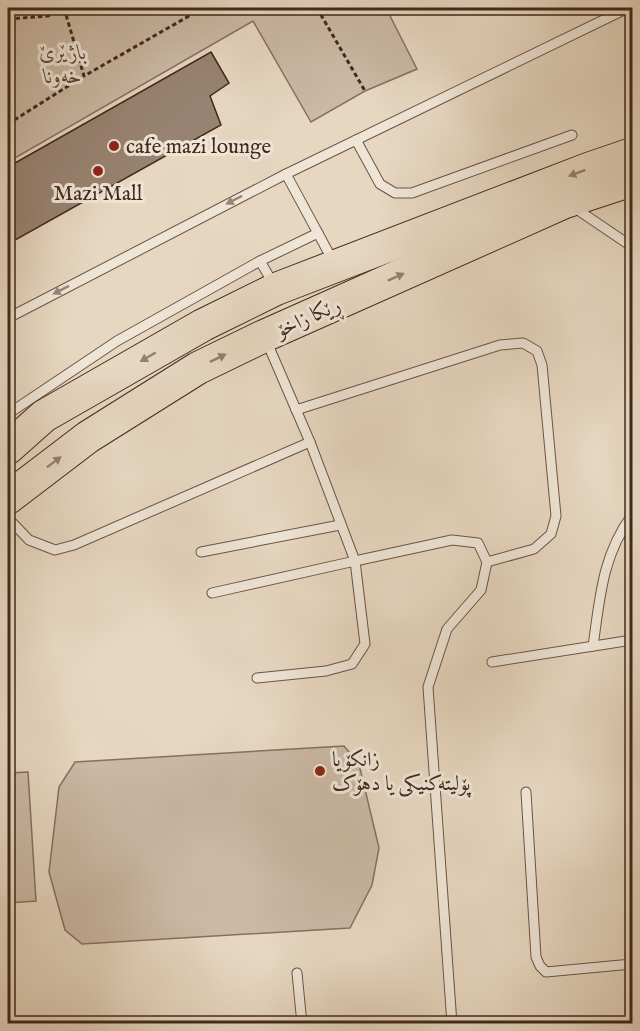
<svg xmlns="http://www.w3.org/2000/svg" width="640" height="1031" viewBox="0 0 640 1031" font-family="'IM FELL English',Amiri,serif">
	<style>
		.green { fill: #cbb9a5; stroke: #867061; stroke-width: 1.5 }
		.building { fill: #988372; stroke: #42281d; stroke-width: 1.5 }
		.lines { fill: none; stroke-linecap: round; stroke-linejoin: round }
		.service-casing { stroke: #6b5446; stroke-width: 11 }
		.trunk-casing { stroke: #42281d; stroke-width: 34 }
		.path { stroke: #42281d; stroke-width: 3; stroke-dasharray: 4.5 3; stroke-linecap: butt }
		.service { stroke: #efe5d7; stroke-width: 9 }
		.trunk { stroke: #e7d7c1; stroke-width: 32 }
		.oneway { fill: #94806f }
		.oneway2 { fill: #98867a }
		.poi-dot { fill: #8f2418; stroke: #efe5d7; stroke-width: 2 }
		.labels { text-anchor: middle; stroke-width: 6; stroke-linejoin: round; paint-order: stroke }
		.park-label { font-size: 21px; font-style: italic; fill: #5d4538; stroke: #efe5d7 }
		.poi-label { font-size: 21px; fill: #42281d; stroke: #efe5d7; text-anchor: start }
		.street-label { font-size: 21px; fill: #42281d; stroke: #efe5d7 }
	</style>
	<rect width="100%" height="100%" fill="#e7d7c1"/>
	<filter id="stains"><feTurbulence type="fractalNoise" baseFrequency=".00333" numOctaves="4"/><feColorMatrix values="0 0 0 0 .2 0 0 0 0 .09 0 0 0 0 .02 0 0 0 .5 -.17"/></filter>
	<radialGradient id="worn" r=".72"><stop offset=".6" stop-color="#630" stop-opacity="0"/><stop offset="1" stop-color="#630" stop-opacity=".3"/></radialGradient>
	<g class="green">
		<polygon points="8,8 386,8 417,69 365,91 311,122 253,21 8,162"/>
		<polygon points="344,746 359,764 379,848 372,885 350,928 82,944 65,930 49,872 59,787 75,762"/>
		<polygon points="28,772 36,901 8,903 8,773"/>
	</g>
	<polygon class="building" points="211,52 229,83 210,96 221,125 8,244 8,167"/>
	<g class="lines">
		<defs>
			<g id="service">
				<polyline points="356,140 380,184 395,193 412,193 572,135"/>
				<polyline points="286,174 333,261"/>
				<polyline points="572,206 631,246 632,250"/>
				<polyline points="260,261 274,285"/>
				<polyline points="8,318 286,174 628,8"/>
				<polyline points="266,340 310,442 355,561 452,540 478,543 487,562 481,590 447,629 428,687 452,1024"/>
				<polyline points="296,410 500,345 523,343 537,351 542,365 556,516 551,534 534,549 487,562"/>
				<polyline points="8,414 117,341 260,261 318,233"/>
				<polyline points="8,518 29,540 55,550 74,545 310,442"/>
				<polyline points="201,552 340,525"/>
				<polyline points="212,593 355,561 365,644 352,664 326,671 257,678"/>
				<path d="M593 646C600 598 602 556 632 515"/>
				<polyline points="492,662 632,640"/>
				<polyline points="526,792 536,957 540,966 546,972 632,964"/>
				<polyline points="297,973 302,1024"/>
			</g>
			<g id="trunk">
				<polyline points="8,448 44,416 203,325 276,289 588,169 632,154"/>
				<polyline points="8,498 88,437 198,368 264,336 565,202 632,180"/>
			</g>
		</defs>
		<use href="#service" class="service-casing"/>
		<use href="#trunk" class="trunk-casing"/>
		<g class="path">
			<polyline points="64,8 84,76 203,8"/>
			<polyline points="317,8 365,91"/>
			<polyline points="8,19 48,16 63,8"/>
			<polyline points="8,124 84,76"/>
		</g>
		<use href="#service" class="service"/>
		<use href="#trunk" class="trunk"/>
	</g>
	<defs><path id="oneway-solid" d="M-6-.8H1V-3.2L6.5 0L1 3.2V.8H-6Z" transform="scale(1.5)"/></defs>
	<g class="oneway">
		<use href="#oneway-solid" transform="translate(577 173) rotate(159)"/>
		<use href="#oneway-solid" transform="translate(396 277) rotate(-24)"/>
		<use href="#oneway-solid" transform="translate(148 357) rotate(150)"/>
		<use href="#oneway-solid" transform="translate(218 358) rotate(-26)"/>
		<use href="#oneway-solid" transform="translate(54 462) rotate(-37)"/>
	</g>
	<g class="oneway2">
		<use href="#oneway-solid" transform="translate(234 200) rotate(153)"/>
		<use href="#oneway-solid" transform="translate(61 290) rotate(153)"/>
	</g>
	<g class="poi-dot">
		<circle cx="114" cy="146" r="6"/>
		<circle cx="98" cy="171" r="6"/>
		<circle cx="320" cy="771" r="6"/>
	</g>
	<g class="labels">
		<g class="park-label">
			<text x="63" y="59">باژێرێ<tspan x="63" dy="24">خه‌ونا</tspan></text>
		</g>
		<g class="poi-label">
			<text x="126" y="153">cafe mazi lounge</text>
			<text x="98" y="200" text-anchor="middle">Mazi Mall</text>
			<text x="332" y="766">زانکۆیا<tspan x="332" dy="24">پۆلیتەکنیکی یا دهۆک</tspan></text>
		</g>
		<g class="street-label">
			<text transform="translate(308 317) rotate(-24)" y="7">ڕێکا زاخۆ</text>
		</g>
	</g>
	<rect width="640" height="1031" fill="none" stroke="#e7d7c1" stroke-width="30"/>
	<rect x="9" y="9" width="622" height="1013" fill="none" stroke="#42281d" stroke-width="3"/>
	<rect x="15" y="15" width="610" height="1001" fill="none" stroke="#42281d" stroke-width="1.5"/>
	<rect width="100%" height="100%" filter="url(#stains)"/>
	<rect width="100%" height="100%" fill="url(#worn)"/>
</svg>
